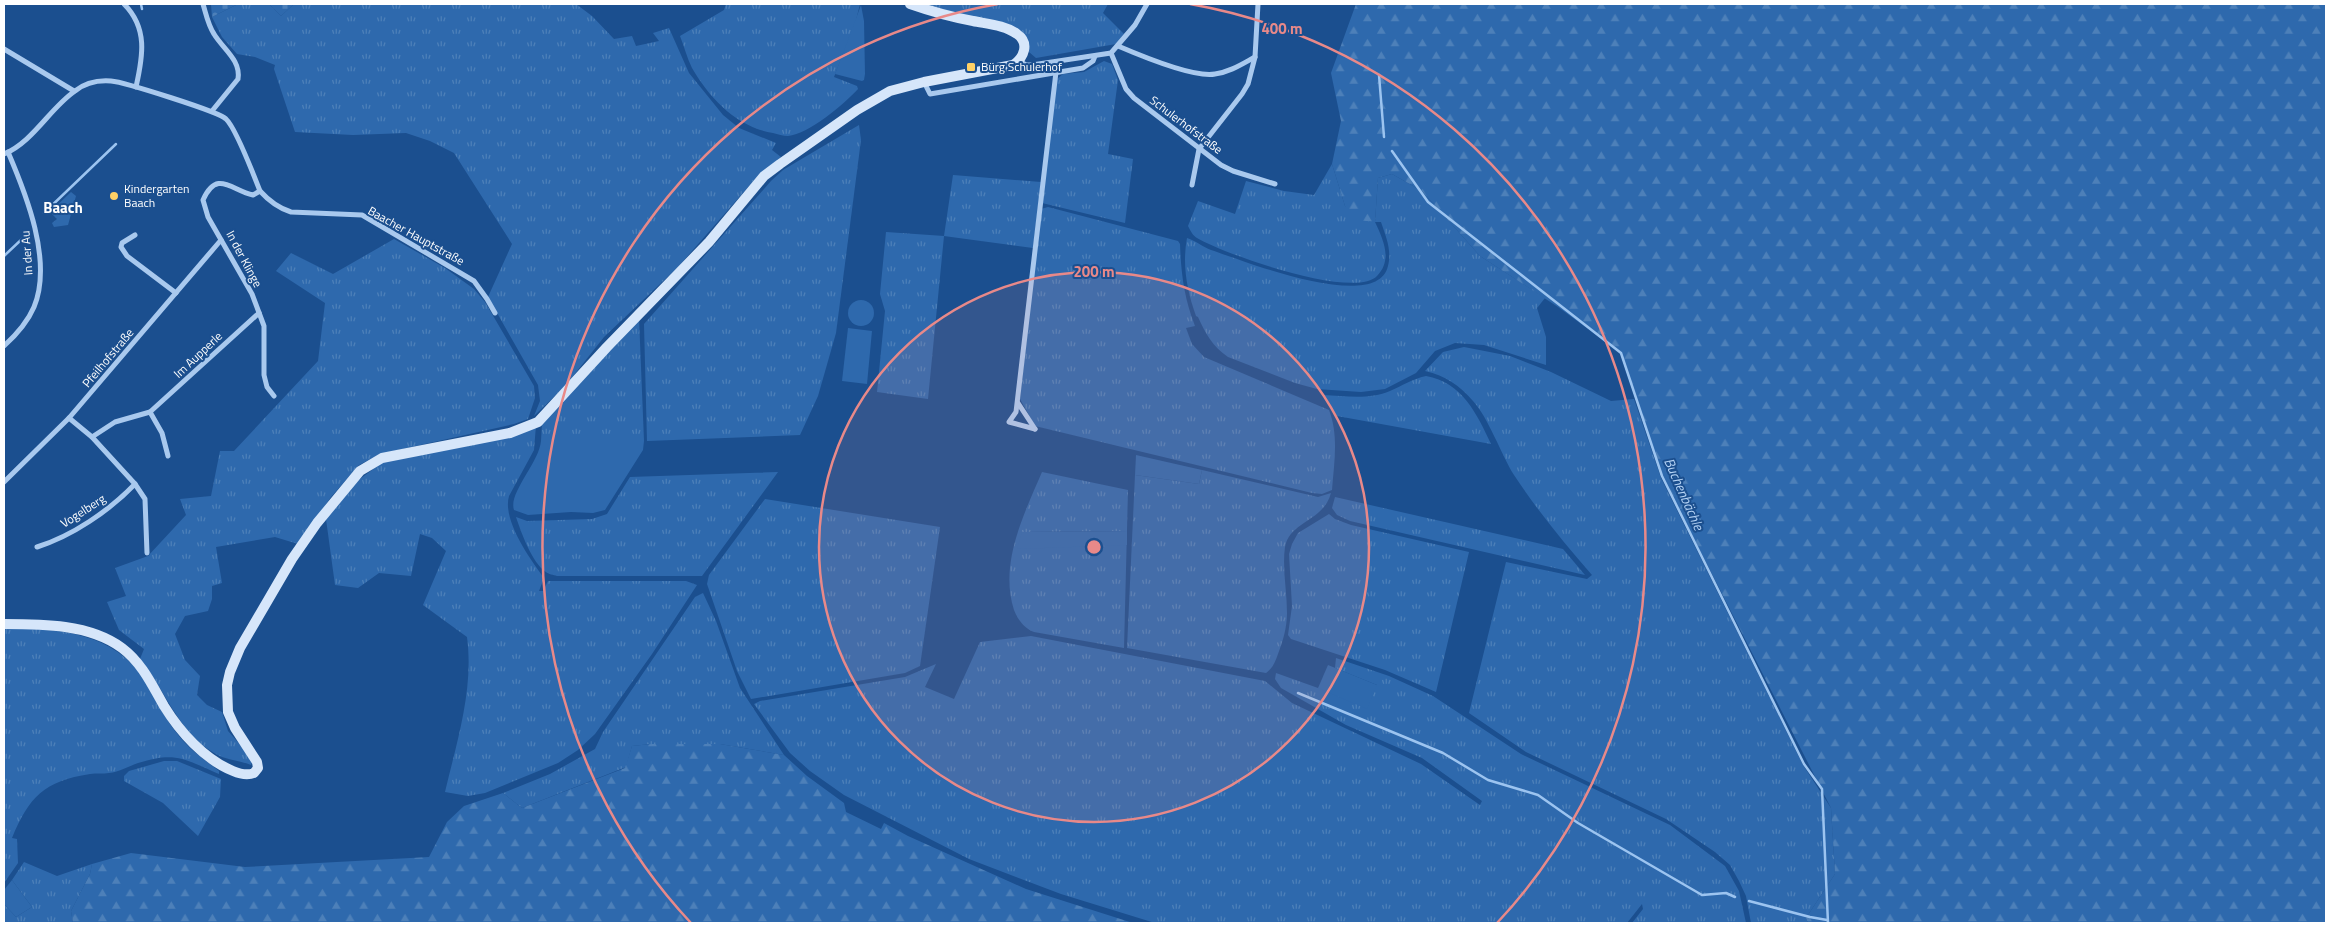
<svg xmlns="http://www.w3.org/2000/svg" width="2330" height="927" viewBox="0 0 2330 927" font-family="'Titillium Web',sans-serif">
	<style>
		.grass { fill: url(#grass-tufts); fill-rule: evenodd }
		.forest { fill: url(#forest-firs) }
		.cemetery { fill: url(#cemetery-stones) }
		.garden { fill: #2e69ad }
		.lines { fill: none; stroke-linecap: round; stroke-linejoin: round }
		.stream { stroke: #9cc4f0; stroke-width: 2.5 }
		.street { stroke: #a9c9ee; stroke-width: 5 }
		.secondary { stroke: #d6e6fa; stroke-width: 10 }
		.ring { fill: none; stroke: #e88989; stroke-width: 2.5 }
		.poi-dot { fill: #ffd166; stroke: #1b4f8f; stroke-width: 2 }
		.labels { text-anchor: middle; stroke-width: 4; stroke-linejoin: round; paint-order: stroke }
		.poi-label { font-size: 12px; fill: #fff; stroke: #1b4f8f; text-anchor: start }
		.street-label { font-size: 12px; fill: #fff; stroke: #1b4f8f }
		.water-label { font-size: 14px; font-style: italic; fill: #b5d3f5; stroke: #1b4f8f }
		.quarter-label { font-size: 15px; font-weight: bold; fill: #fff; stroke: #1b4f8f }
		.centre { fill: #e88989; stroke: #1b4f8f; stroke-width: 2.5 }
		.ring-label { font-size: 15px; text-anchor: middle; font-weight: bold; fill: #e88989; stroke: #1b4f8f; stroke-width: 4; stroke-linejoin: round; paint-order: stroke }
	</style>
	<defs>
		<pattern id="grass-tufts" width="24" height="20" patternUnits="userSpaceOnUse" patternTransform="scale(1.25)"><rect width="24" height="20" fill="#2e69ad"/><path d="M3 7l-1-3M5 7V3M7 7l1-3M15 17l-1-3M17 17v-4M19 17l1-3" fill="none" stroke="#4d80b9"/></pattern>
		<pattern id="forest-firs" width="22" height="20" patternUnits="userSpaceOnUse" patternTransform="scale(1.25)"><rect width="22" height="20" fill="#2e69ad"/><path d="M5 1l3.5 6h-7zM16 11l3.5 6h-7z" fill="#4d80b9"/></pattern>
		<pattern id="cemetery-stones" width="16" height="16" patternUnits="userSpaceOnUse" patternTransform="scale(1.25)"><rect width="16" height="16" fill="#2e69ad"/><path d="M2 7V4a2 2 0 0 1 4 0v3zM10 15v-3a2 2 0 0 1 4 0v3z" fill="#4d80b9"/></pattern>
	</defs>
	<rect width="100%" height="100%" fill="#1b4f8f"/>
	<g class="grass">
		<polygon points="238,4 269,4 281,16 294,4 576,4 592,16 614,39 632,36 636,46 659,41 653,33 669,28 689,73 723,115 739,128 776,143 772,150 781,157 756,178 678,267 604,337 566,385 534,416 540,401 538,385 488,297 512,244 454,153 430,141 406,133 353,135 295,132 274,69 275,65 255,57 237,54 222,37 212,17"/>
		<path d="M726 4H860L855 24 834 77 857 86 858 89C844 104 809 134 788 136 783 136 778 134 773 133 737 127 710 99 692 68 687 58 684 46 680 36L724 10Z"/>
		<polygon points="919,4 1108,4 1103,13 1124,34 1116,44 1036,58 1029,52 1025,36"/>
		<polygon points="1104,61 1112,64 1118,80 1108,154 1133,159 1125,223 1042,203 1057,79 1063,74 1084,72"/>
		<polygon points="859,125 861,140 836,333 818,396 800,435 647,441 644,324 771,181 783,170"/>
		<path d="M1332 164 1345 206 1375 222 1378 178 1392 174 1422 191 1480 256 1545 298 1537 308 1546 337V365L1484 345 1455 343 1435 351 1416 373 1385 389 1361 392 1317 389 1295 383 1228 357C1212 346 1206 334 1198 317L1196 316C1187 291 1182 265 1187 238 1196 241 1203 247 1211 250 1239 259 1377 315 1388 266 1392 250 1386 237 1381 222H1375C1383 239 1393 260 1377 276 1354 300 1224 254 1197 238 1193 236 1190 230 1188 226L1198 201 1235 214 1246 181 1284 191 1314 195Z"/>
		<polygon points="953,175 1041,182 1033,248 944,236 928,399 877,392 885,311 880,294 886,232 944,236"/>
		<polygon points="71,192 76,196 68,225 54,227 52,223 57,219 50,212"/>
		<path d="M1048 207 1178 241 1180 244C1181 273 1184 298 1195 326L1186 328 1192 344 1204 357 1329 410C1339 436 1334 463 1332 490L1322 494 1312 493 1035 426 1020 399 1041 209Z"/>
		<path d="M394 239 445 268 474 289 485 302 534 386 535 398 528 419 514 424 380 454 359 465 331 497 298 544 275 537 216 547 222 583 212 586V599L208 611 185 616 175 634 185 660 200 676 197 695 207 705 222 712 228 731 251 757 252 762 251 765C239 760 225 760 214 753 178 732 165 689 140 659L144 649 119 630 107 602 126 596 115 568 148 556 186 515 180 499 211 496 220 451H234L318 361 325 303 276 271 291 253 333 274Z"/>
		<polygon points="639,318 644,441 541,441 542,424"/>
		<path d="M1464 347 1510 356 1551 372 1611 401 1634 399 1661 478 1803 765 1831 808 1835 874 1806 918 1808 923H1751L1746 896 1739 881 1730 865 1715 852 1666 819 1526 752 1469 713 1506 562 1587 579 1592 575C1564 543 1537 510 1514 475 1501 454 1488 417 1473 401 1459 385 1446 376 1425 371L1443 352Z"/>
		<path d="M1426 376C1462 382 1477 414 1491 444L1337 416 1323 395C1345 396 1370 400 1390 391 1402 386 1412 379 1426 376Z"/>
		<path d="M536 425 534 450 509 496C502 520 530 559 544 578L539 591H543L548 581H686L697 585 652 654 595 734 578 750 558 763 485 793 468 796 445 792C457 741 474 689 467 637L423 605 446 551 432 538 420 534 411 576 379 573 358 588 335 585 326 519 352 485 384 461Z"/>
		<path d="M1202 470 1318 497 1331 493C1324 521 1290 521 1285 547 1282 568 1287 591 1287 613 1287 627 1283 641 1278 654 1275 662 1273 668 1266 673L1127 648 1135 475 1199 484Z"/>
		<path d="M778 472 702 576H557C554 575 548 574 546 572 532 563 521 532 516 517L527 521 592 519 607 514 630 477Z"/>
		<path d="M1042 472 1128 490 1124 648 1034 632C1024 628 1018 620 1014 610 999 564 1024 514 1042 472ZM1126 531 1127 545 1022 532Z"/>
		<polygon points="1335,497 1563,549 1585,575 1350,521 1337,515 1332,508"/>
		<polygon points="765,499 940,527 920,666 905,673 751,699 737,671 707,584 709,575"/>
		<polygon points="1329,514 1335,519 1351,525 1469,552 1436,692 1385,670 1291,639 1288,635 1292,606 1289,554 1292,544 1298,533"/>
		<polygon points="703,593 716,621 740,688 784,755 720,744 651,744 632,746 626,767 522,808 503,793 550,774 595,749 603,732 695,597"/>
		<path d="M4 628C50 628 107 631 138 671 153 692 162 716 179 736 190 750 205 760 219 771V774C184 759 176 751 138 763 129 766 119 772 109 773 103 774 96 773 90 774 44 781 29 797 12 838L17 839 18 863 4 883Z"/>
		<polygon points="1031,636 1265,681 1292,703 1421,764 1480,805 1482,801 1422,758 1346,725 1281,688 1275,679 1276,673 1318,688 1377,685 1335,668 1336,658 1389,676 1433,696 1521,754 1670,825 1725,866 1739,891 1746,923 1632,923 1643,909 1642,904 1627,923 1155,923 1061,894 969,859 844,795 810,771 790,753 754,704 760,701 905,677 936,664 925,687 954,699 980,642"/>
		<polygon points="164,761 177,761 221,779 220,797 198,836 163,803 124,781 124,776 129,771"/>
		<polygon points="24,862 57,876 92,864 90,874 71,911 73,923 4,923 4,904 16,917 32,907 12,880"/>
	</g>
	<g class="forest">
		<polygon points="1356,4 2326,4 2326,923 1808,923 1806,918 1835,874 1831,808 1662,476 1621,353 1558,307 1480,256 1422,191 1392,174 1378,178 1375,222 1357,220 1345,206 1332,164 1341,121 1331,73"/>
		<polygon points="651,744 720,744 784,755 807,776 844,803 846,812 881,829 884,823 908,836 1026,889 1133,923 73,923 71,911 90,874 92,864 131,853 245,867 429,857 447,822 464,806 503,793 522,808 625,768 632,746"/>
	</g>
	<g class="cemetery">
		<polygon points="211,4 238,4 212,17"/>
		<polygon points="269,4 294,4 281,16"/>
	</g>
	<g class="garden">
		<polygon points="861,5 864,21 865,74 864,80 862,81 835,74"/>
		<circle cx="861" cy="313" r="13"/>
		<polygon points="848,328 872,331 867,384 842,381"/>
		<path d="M541 441H644L643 450 605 510 593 513 571 512 528 515 514 510C508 493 539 463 541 441Z"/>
		<polygon points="1136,455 1202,470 1199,484 1135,475"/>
		<polygon points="1127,531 1127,545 1017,549 1022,532"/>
		<polygon points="1328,665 1377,685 1367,709 1318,688"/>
		<polygon points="12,880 32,907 16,917 4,904 4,890"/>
	</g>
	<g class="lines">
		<g class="stream">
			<polyline points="141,4 142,9"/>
			<polyline points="1379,75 1384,137"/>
			<polyline points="1392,151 1428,202 1621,353 1662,476 1804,764 1822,789 1828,923"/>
			<polyline points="44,213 116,144"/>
			<polyline points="4,256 22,239"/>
			<polyline points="1298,693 1443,753 1488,780 1538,795 1578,823 1702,895 1726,893 1735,897"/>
			<polyline points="1749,901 1810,917 1827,920"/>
		</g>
		<g class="street">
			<path d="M124 4C148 28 143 56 136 87"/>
			<path d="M203 4C206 14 208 25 214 34 223 49 241 60 238 79L212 111"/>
			<path d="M1118 46C1139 55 1194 78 1215 74 1230 72 1242 64 1255 57"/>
			<polyline points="4,49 74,91"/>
			<polyline points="1111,53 1126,89 1134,98 1221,165 1233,171 1275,184"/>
			<polyline points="1019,61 1026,65 1032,65 1111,53 1135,25 1147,4"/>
			<polyline points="924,82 930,94 1083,68 1093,61 1095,56"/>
			<path d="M4 154C33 142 50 108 75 91 85 83 98 80 111 81 124 82 220 112 226 119 236 128 254 176 260 191 269 201 278 208 291 212L362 215 474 281 487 299 495 313"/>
			<polyline points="1192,185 1199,149 1242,94 1248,84 1255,57 1258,4"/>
			<path d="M260 191 253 195C231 190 217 169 203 200L208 217 252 294 264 326V375L267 387 274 396"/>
			<polyline points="135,235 122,243 121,247 127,256 176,293"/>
			<path d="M4 346C15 336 28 321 34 307 53 261 26 194 8 152"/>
			<polyline points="1018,403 1035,429"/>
			<polyline points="150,412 162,433 168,456"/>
			<polyline points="1035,429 1009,422 1016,412 1056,72"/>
			<polyline points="92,437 115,422 150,412 259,313"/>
			<polyline points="4,482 69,418 221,240"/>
			<polyline points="135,484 145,499 147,553"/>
			<path d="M37 547C72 536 109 511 135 484L92 437 69 418"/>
		</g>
		<path class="secondary" d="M4 624C42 624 90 624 122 648 142 663 152 685 164 706 180 732 204 759 233 771 240 774 247 776 254 773L258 768 257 762 235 728 228 712 227 685 230 672 240 648 292 559 317 523 360 471 382 458 510 433 538 422 607 347 709 242 764 176 780 164 857 110 890 91 924 82 1013 65C1024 58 1030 43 1017 34 1005 25 987 24 973 21 951 17 930 11 910 4"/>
	</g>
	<circle cx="1094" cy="547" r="275" fill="#e88989" fill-opacity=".12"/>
	<g class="ring">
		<circle cx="1094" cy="547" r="275"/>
		<path d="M691 923A551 551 0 0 1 998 4M1190 4A551 551 0 0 1 1497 923"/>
	</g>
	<g class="poi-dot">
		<rect x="966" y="62" width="10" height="10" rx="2.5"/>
		<circle cx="114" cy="196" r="5"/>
	</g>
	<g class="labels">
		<g class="poi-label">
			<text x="981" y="71">Bürg Schulerhof</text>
			<text x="124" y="193">Kindergarten<tspan x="124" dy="14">Baach</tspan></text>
		</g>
		<g class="street-label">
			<text transform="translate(1186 125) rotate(37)" y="4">Schulerhofstraße</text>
			<text transform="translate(416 236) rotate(29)" y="4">Baacher Hauptstraße</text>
			<text transform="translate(27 253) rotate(-94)" y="4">In der Au</text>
			<text transform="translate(244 259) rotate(62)" y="4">In der Klinge</text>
			<text transform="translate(198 355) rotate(-43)" y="4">Im Aupperle</text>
			<text transform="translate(108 358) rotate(-50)" y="4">Pfeilhofstraße</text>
			<text transform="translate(83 511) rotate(-33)" y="4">Vogelberg</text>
		</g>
		<g class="water-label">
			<text transform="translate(1684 494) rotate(66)" y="5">Buchenbächle</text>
		</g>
		<g class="quarter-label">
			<text x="63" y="213">Baach</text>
		</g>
	</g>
	<circle cx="1094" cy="547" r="8" class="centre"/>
	<g class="ring-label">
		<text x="1282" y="34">400 m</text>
		<text x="1094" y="277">200 m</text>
	</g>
	<rect width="2330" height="927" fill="none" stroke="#ffffff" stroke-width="10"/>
</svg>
